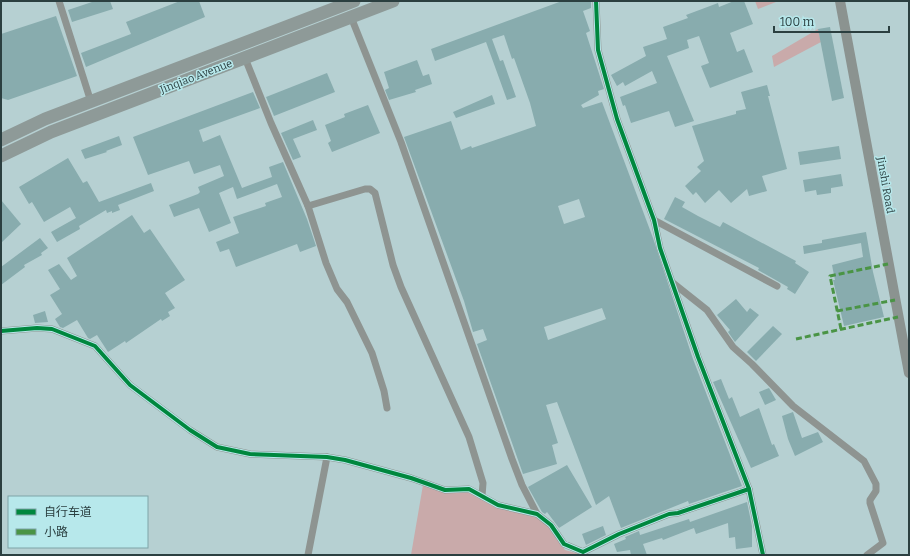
<svg xmlns="http://www.w3.org/2000/svg" width="910" height="556" viewBox="0 0 910 556" font-family="Bitter,'Noto Sans SC',serif">
	<style>
		.green { fill: #c9aaaa }
		.building { fill: #88acae; fill-rule: evenodd }
		.lines { fill: none; stroke-linecap: round; stroke-linejoin: round }
		.street { stroke: #8e9491; stroke-width: 7 }
		.secondary { stroke: #8b9390; stroke-width: 10 }
		.highway { stroke: #8e9a98; stroke-width: 13 }
		.quiet { stroke: #4a9445; stroke-width: 3; stroke-dasharray: 6 3; stroke-linecap: butt }
		.cycleway-casing { stroke: #b7e8eb; stroke-width: 6 }
		.cycleway { stroke: #00873e; stroke-width: 4 }
		.labels { text-anchor: middle; stroke-width: 3; stroke-linejoin: round; paint-order: stroke }
		.street-label { font-size: 11px; fill: #2b3f40; stroke: #b7e8eb }
	</style>
	<rect width="100%" height="100%" fill="#b6d0d2"/>
	<g class="green">
		<polygon points="755,1 776,1 776,2 758,9"/>
		<polygon points="818,29 821,42 774,67 772,56"/>
		<polygon points="423,485 466,491 535,516 546,522 565,550 583,555 411,555"/>
	</g>
	<g class="building">
		<polygon points="95,1 110,1 113,9 72,22 68,10"/>
		<polygon points="180,1 199,1 205,17 86,67 81,53 131,34 126,22"/>
		<path d="M562 1H591V8L583 11 590 31 586 33 604 89 598 91 599 95 581 105 583 108 602 102 653 238 693 359 742 486 689 504 688 501 621 528 609 496 596 505 557 402 546 405 558 443 552 445 557 464 523 474 477 344 487 340 483 329 473 332 464 301 404 137 451 121 461 150 471 146 472 148 536 126 530 103 514 58 512 59 504 35 492 39 500 61 503 60 516 97 507 100 486 42 435 61 431 49ZM579 199 585 217 564 224 558 206ZM602 308 606 319 548 340 544 327Z"/>
		<polygon points="734,1 744,1 753,24 730,33 737,52 744,49 753,72 710,88 701,66 709,63 699,36 687,40 689,48 667,56 694,121 675,127 669,111 631,123 625,105 623,106 620,97 657,83 652,71 625,86 623,82 617,86 611,75 646,56 643,47 667,39 663,27 688,18 686,15 718,3 719,7"/>
		<polygon points="56,16 77,76 8,100 1,98 1,34"/>
		<polygon points="830,27 844,98 832,101 818,29"/>
		<polygon points="417,60 423,76 429,74 432,84 415,90 416,92 389,100 385,90 389,88 384,72"/>
		<polygon points="327,73 335,92 274,116 266,97"/>
		<polygon points="767,85 770,96 768,96 787,169 762,176 767,191 749,196 747,189 731,203 719,190 705,203 696,192 693,195 685,186 701,171 697,167 704,161 692,126 736,114 736,111 746,109 741,92"/>
		<polygon points="253,92 260,108 199,130 203,142 220,135 242,188 272,177 269,167 283,162 307,219 316,246 300,252 297,244 236,267 229,249 220,252 216,242 239,233 233,217 266,206 265,203 282,197 277,184 237,199 233,187 219,193 231,223 209,232 199,208 174,217 169,205 198,194 200,192 198,187 224,176 220,165 194,174 189,161 148,175 133,137"/>
		<polygon points="492,95 495,104 456,118 453,112"/>
		<polygon points="368,105 380,133 332,152 328,143 331,141 325,125 345,117 344,114"/>
		<polygon points="313,120 317,130 293,139 301,157 293,160 281,133"/>
		<polygon points="119,136 122,145 106,151 107,152 85,159 81,150"/>
		<polygon points="839,146 841,159 800,165 798,152"/>
		<polygon points="68,158 83,183 87,181 99,202 151,183 154,191 118,205 120,210 112,213 112,211 107,213 106,210 79,226 80,229 57,242 51,232 76,218 70,207 44,222 32,202 29,204 19,187"/>
		<polygon points="841,174 843,186 831,188 831,193 817,195 816,190 805,192 803,180"/>
		<polygon points="675,197 685,202 682,207 698,216 720,227 723,222 796,261 795,263 809,272 795,294 787,289 788,287 758,270 759,268 664,219"/>
		<polygon points="1,200 21,224 1,243"/>
		<polygon points="132,215 144,233 150,229 185,280 165,293 175,308 168,312 170,316 162,321 161,319 126,343 125,341 108,352 97,335 90,339 88,338 77,320 63,328 60,327 55,319 62,314 50,295 60,289 48,270 59,264 71,280 77,276 67,258"/>
		<polygon points="866,232 873,272 884,317 844,326 833,280 835,280 832,265 863,257 861,243 804,254 803,246 822,243 822,240"/>
		<polygon points="40,238 48,248 41,253 42,255 24,265 25,267 1,285 1,267"/>
		<polygon points="736,299 747,312 750,308 759,315 735,342 728,332 730,330 717,315"/>
		<polygon points="45,311 48,322 35,323 33,315"/>
		<polygon points="773,326 782,334 756,361 747,352"/>
		<polygon points="721,379 729,399 732,397 740,417 759,408 772,445 774,444 779,456 751,468 713,382"/>
		<polygon points="769,388 776,400 765,405 759,392"/>
		<polygon points="793,412 802,438 818,432 823,442 795,456 788,439 782,416"/>
		<polygon points="567,465 592,507 559,528 547,512 545,514 542,512 528,487"/>
		<polygon points="747,502 752,526 752,547 736,549 735,537 729,538 728,523 696,534 694,528 663,540 662,538 643,544 647,555 631,555 630,550 617,552 614,544 626,539 625,537 639,531 640,535 689,519 690,522"/>
		<polygon points="603,526 606,535 586,545 582,534"/>
	</g>
	<g class="lines">
		<g class="street">
			<polyline points="59,1 91,102"/>
			<polyline points="596,1 598,50 617,119 654,220 660,248 698,357 749,489 763,555"/>
			<polyline points="351,17 401,142 512,459 522,485 537,514"/>
			<polyline points="245,58 271,123 308,206 326,263 337,289 347,302 372,353 384,391 387,408"/>
			<polyline points="308,206 365,189 370,189 375,193 393,265 401,287 469,437 483,483 482,496"/>
			<polyline points="654,220 777,286"/>
			<polyline points="673,283 707,310 733,347 752,364 793,406 864,461 876,484 876,491 870,500 870,503 883,543 867,555"/>
			<polyline points="1,331 37,328 52,329 95,346 130,385 190,430 217,447 250,454 327,457 345,460 411,478 445,490 469,489 498,505 537,514 551,525 564,544 583,552 619,534 669,514 678,513 749,489"/>
			<polyline points="308,555 327,457"/>
		</g>
		<polyline class="secondary" points="840,1 909,373"/>
		<g class="highway">
			<polyline points="1,140 45,119 354,1"/>
			<polyline points="1,156 51,132 393,1"/>
		</g>
		<g class="quiet">
			<polyline points="837,311 895,300"/>
			<polyline points="841,329 830,276 888,264"/>
			<polyline points="796,339 898,317"/>
		</g>
		<defs>
			<g id="cycleway">
				<polyline points="596,1 598,50 617,119 654,220 660,248 698,357 749,489 763,555"/>
				<polyline points="1,331 37,328 52,329 95,346 130,385 190,430 217,447 250,454 327,457 345,460 411,478 445,490 469,489 498,505 537,514 551,525 564,544 583,552 619,534 669,514 678,513 749,489"/>
			</g>
		</defs>
		<use href="#cycleway" class="cycleway-casing"/>
		<use href="#cycleway" class="cycleway"/>
	</g>
	<g class="labels">
		<g class="street-label">
			<text transform="translate(196 76) rotate(-21)" y="4">Jinqiao Avenue</text>
			<text transform="translate(886 185) rotate(80)" y="4">Jinshi Road</text>
		</g>
	</g>
	<rect width="910" height="556" fill="none" stroke="#2b3f40" stroke-width="4"/>
	<rect x="8" y="496" width="140" height="52" fill="#b7e8eb" stroke="#7fa4a7"/>
	<rect x="16" y="509" width="20" height="6" fill="#00873e" stroke="#7fa4a7"/>
	<text x="44" y="516" font-size="12" fill="#2b3f40">自行车道</text>
	<rect x="16" y="529" width="20" height="6" fill="#4a9445" stroke="#7fa4a7"/>
	<text x="44" y="536" font-size="12" fill="#2b3f40">小路</text>
	<path d="M774 26v6h115v-6" fill="none" stroke="#2b3f40" stroke-width="2"/>
	<text x="780" y="26" font-size="12" fill="#2b3f40" stroke="#b7e8eb" stroke-width="3" paint-order="stroke">100 m</text>
</svg>
